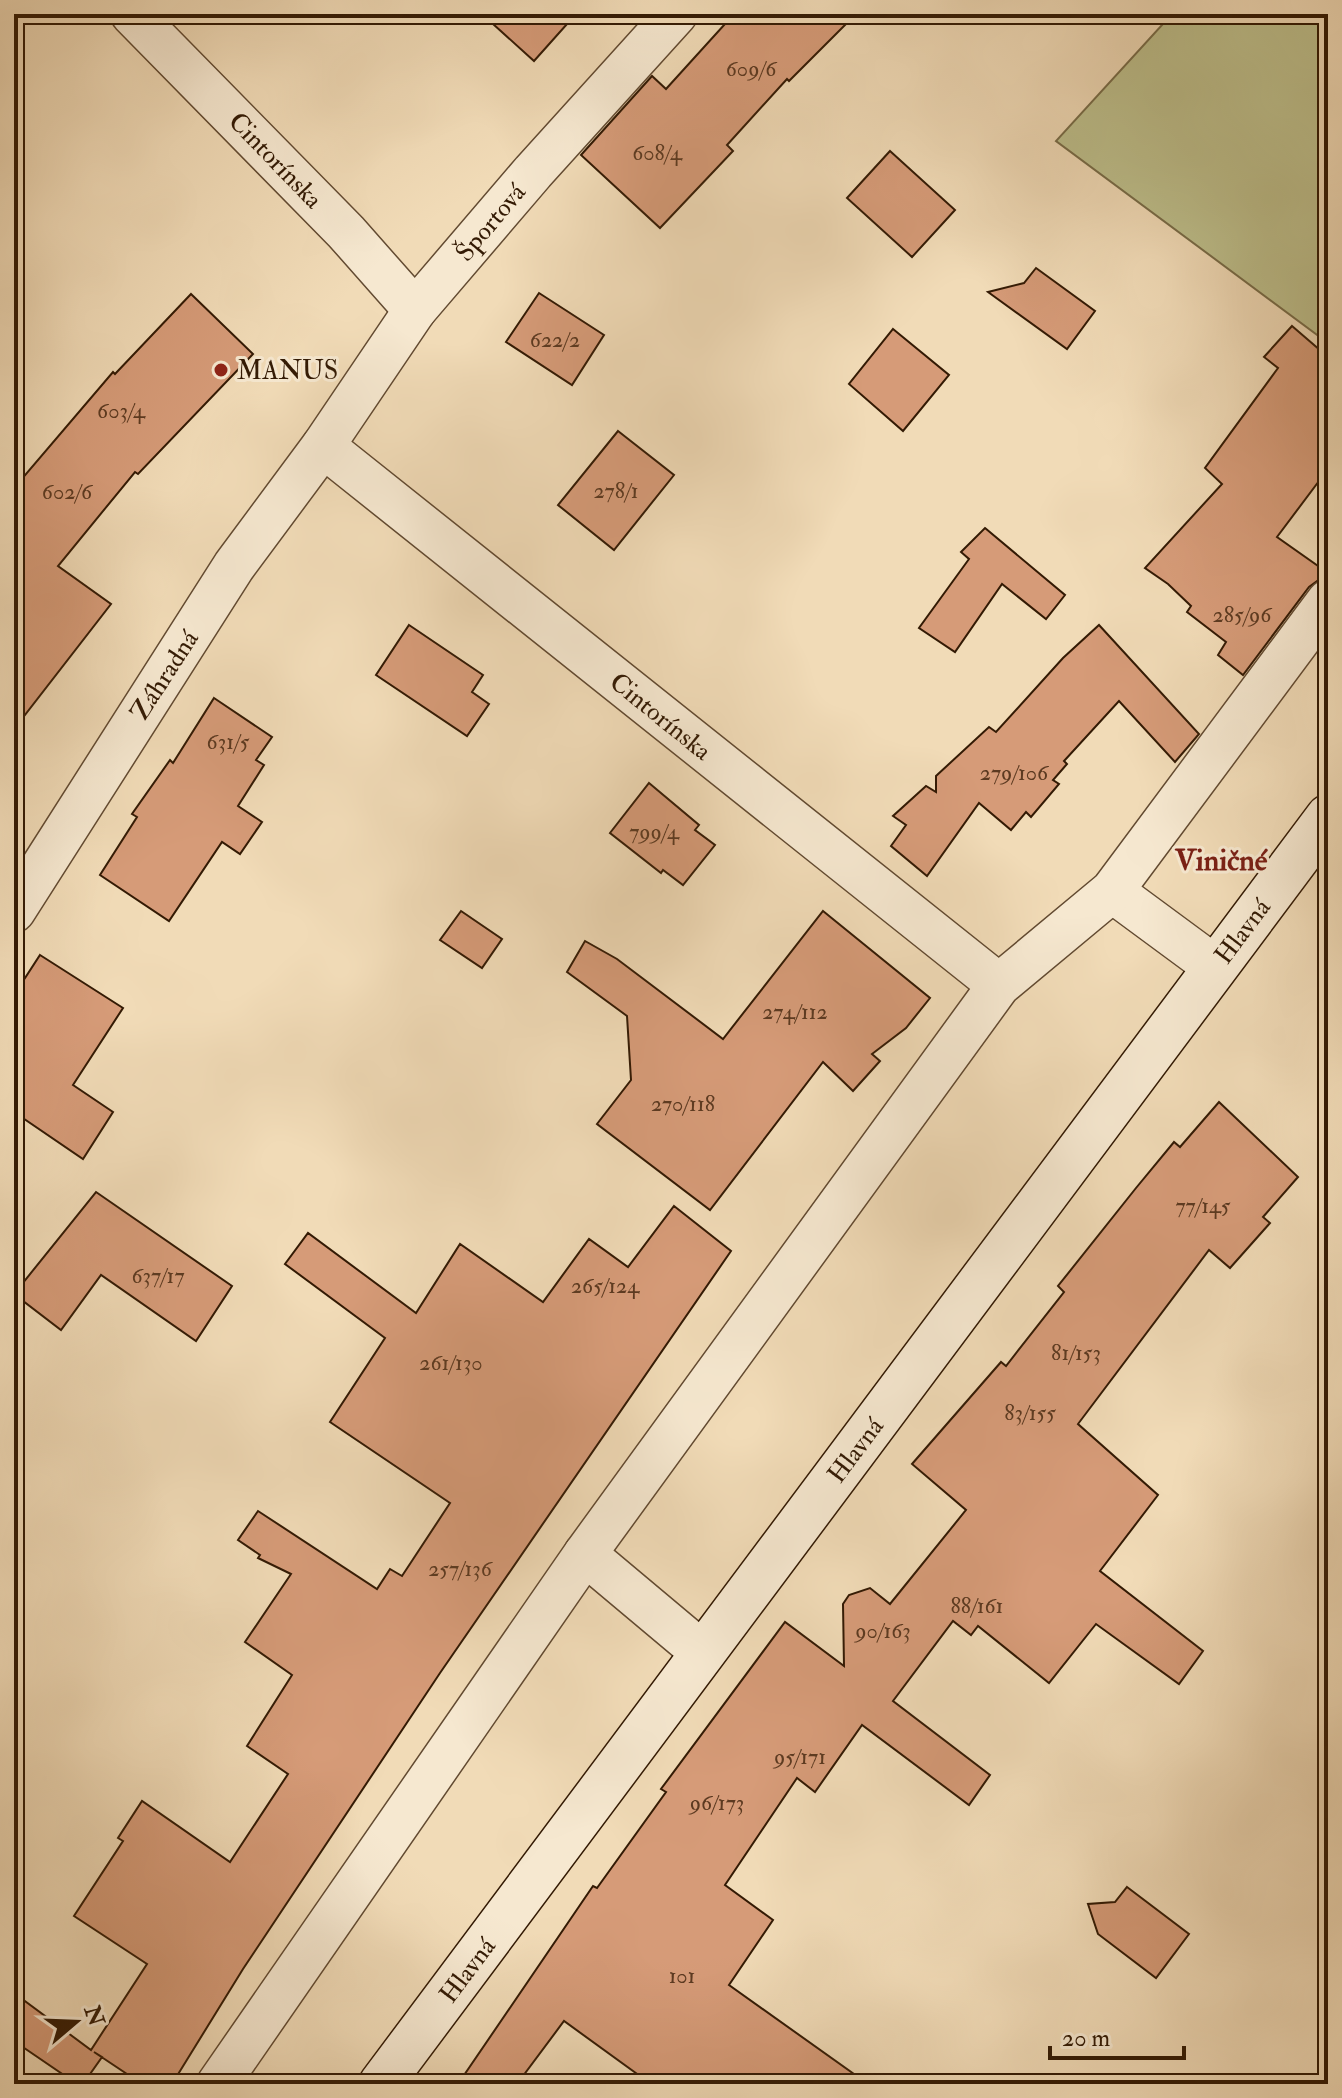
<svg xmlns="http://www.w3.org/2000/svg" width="1342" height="2098" viewBox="0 0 1342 2098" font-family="'IM FELL Double Pica',serif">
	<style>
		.green { fill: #bdbf8c; stroke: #786c48; stroke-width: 2 }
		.building { fill: #d69b78; stroke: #331a04; stroke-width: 2 }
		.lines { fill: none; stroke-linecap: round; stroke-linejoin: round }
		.street-casing { stroke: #624a31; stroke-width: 45 }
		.secondary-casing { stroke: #331a04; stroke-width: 47 }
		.street { stroke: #f6e8d0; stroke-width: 42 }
		.secondary { stroke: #f6e8d0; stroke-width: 44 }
		.poi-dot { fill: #8f2418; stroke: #f6e8d0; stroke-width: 3 }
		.labels { text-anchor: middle; stroke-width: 6; stroke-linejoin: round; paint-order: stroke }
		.number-label { font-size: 22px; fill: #5c3a21 }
		.street-label { font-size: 26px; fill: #331a04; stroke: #f6e8d0 }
		.poi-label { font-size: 26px; fill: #331a04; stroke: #f6e8d0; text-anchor: start }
		.quarter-label { font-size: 30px; font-weight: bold; fill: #7a1f14; stroke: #f6e8d0 }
	</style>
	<rect width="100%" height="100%" fill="#f1dbb7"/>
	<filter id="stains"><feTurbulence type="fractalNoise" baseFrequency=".0025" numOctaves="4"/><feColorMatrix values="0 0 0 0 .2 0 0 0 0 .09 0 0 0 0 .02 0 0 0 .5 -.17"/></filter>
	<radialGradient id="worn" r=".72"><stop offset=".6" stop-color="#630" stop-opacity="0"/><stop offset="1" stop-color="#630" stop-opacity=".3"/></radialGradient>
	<polygon class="green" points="1172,14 1328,14 1328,343 1056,141"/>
	<g class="building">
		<polygon points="482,14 576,14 534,61"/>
		<polygon points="734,14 856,14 789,81 787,79 727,145 733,151 660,228 581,155 652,76 666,89"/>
		<polygon points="890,151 955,210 912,257 847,198"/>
		<polygon points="1036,268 1095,311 1067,349 988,292 1024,283"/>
		<polygon points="539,293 604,335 572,385 506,342"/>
		<polygon points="191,294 253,354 138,474 135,472 58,566 111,604 14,729 14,488 113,372 115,374"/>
		<polygon points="1292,326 1328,357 1328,469 1277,537 1328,573 1309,587 1243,675 1218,655 1226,642 1187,612 1191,606 1168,584 1145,568 1222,484 1205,468 1278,368 1264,357"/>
		<polygon points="893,329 949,375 903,431 849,384"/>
		<polygon points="618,431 674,475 614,550 558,505"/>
		<polygon points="985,528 1065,595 1046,619 1002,584 955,652 919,628 969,559 961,552"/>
		<polygon points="409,625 483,675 472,692 489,704 467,736 376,675"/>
		<polygon points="1099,625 1199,734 1175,762 1119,701 1064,761 1067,764 1053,780 1059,784 1031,817 1026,812 1011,830 979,803 927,876 891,846 906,825 893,816 926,786 936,792 936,776 989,727 996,732 1063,658"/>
		<polygon points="214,698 272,737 256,760 264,765 238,806 262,822 240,854 222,842 169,921 100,875 137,817 132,814 170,760 173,763"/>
		<polygon points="649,783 699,825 695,830 715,845 683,885 663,870 661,873 610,833"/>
		<polygon points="461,911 502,939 482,968 440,940"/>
		<polygon points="823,911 930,998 906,1028 872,1054 880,1061 853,1091 823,1062 710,1210 597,1124 631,1080 627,1016 567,972 585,941 617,959 723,1039"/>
		<polygon points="40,955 123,1008 73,1085 113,1112 83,1159 14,1112 14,995"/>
		<polygon points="1219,1102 1298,1177 1263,1217 1270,1223 1230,1268 1209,1250 1078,1424 1158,1495 1100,1571 1203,1651 1179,1684 1096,1624 1049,1683 978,1626 971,1635 953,1621 893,1701 990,1775 969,1805 862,1725 815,1792 797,1778 725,1885 773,1920 729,1985 868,2084 651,2084 564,2021 517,2084 458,2084 593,1886 597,1888 666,1792 661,1789 785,1622 844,1666 843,1604 849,1595 870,1588 890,1604 966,1510 912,1464 1001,1362 1006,1366 1064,1292 1058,1286 1136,1188 1174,1142 1180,1147"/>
		<polygon points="96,1192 232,1286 196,1341 101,1275 61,1330 14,1294"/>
		<polygon points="674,1206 731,1251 440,1673 243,1969 172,2084 142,2084 94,2052 102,2057 83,2084 77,2084 14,2041 14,1993 91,2050 147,1964 74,1916 123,1841 118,1838 142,1801 230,1862 288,1774 247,1746 292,1675 245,1642 291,1574 258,1558 260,1555 238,1540 258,1511 377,1589 390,1569 402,1576 450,1503 330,1422 385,1338 285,1264 308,1233 416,1313 460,1244 543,1302 589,1239 628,1267"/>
		<polygon points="1127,1887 1189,1934 1156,1978 1098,1934 1088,1904 1115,1902"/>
	</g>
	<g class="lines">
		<defs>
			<g id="street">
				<polyline points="132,14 346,232 415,310"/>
				<polyline points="323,446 999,985"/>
				<polyline points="1112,891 1215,967"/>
				<polyline points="14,911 234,566 323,446 415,310 533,172 676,14"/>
				<polyline points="585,1554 703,1653"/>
				<polyline points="218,2084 585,1554 999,985 1112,891 1328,601"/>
			</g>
			<polyline id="secondary" points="381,2084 1328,817"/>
		</defs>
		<use href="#street" class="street-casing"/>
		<use href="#secondary" class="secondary-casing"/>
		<use href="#street" class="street"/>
		<use href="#secondary" class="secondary"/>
	</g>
	<circle class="poi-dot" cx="221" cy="370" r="8"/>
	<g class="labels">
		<g class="number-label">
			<text x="751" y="76">609/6</text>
			<text x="657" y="160">608/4</text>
			<text x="555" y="347">622/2</text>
			<text x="121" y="418">603/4</text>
			<text x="616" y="498">278/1</text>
			<text x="67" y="499">602/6</text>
			<text x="1242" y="622">285/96</text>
			<text x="228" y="749">631/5</text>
			<text x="1014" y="780">279/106</text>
			<text x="654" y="839">799/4</text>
			<text x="795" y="1019">274/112</text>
			<text x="683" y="1111">270/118</text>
			<text x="1203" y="1213">77/145</text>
			<text x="158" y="1283">637/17</text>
			<text x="605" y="1293">265/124</text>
			<text x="1076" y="1360">81/153</text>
			<text x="451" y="1370">261/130</text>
			<text x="1030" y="1420">83/155</text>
			<text x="460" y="1576">257/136</text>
			<text x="977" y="1613">88/161</text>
			<text x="883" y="1638">90/163</text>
			<text x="800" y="1764">95/171</text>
			<text x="717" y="1810">96/173</text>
			<text x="682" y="1983">101</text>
		</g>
		<g class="street-label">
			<text transform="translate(276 160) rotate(46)" y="9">Cintorínska</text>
			<text transform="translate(490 222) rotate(-50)" y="9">Športová</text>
			<text transform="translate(164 675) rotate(-57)" y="9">Záhradná</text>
			<text transform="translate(661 716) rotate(39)" y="9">Cintorínska</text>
			<text transform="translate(1242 931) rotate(-53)" y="9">Hlavná</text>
			<text transform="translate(855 1450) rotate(-53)" y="9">Hlavná</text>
			<text transform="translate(467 1970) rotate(-53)" y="9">Hlavná</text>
		</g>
		<g class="poi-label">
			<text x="237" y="379">MANUS</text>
		</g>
		<g class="quarter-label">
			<text x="1221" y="870">Viničné</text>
		</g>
	</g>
	<rect width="1342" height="2098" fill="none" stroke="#f1dbb7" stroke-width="48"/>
	<rect x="16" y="16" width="1310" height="2066" fill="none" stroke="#331a04" stroke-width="4"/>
	<rect x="24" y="24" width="1294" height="2050" fill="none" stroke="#331a04" stroke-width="2"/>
	<g transform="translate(76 2022) rotate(71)" stroke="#f6e8d0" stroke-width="6" paint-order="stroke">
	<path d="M0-6L14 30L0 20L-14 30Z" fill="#331a04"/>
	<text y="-12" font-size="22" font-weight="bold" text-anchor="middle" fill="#331a04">N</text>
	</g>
	<path d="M1050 2046v12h134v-12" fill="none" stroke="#331a04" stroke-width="4"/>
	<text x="1062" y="2046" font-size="24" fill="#331a04" stroke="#f6e8d0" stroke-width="6" paint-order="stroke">20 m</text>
	<rect width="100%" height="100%" filter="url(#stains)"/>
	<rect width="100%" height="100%" fill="url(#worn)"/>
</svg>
